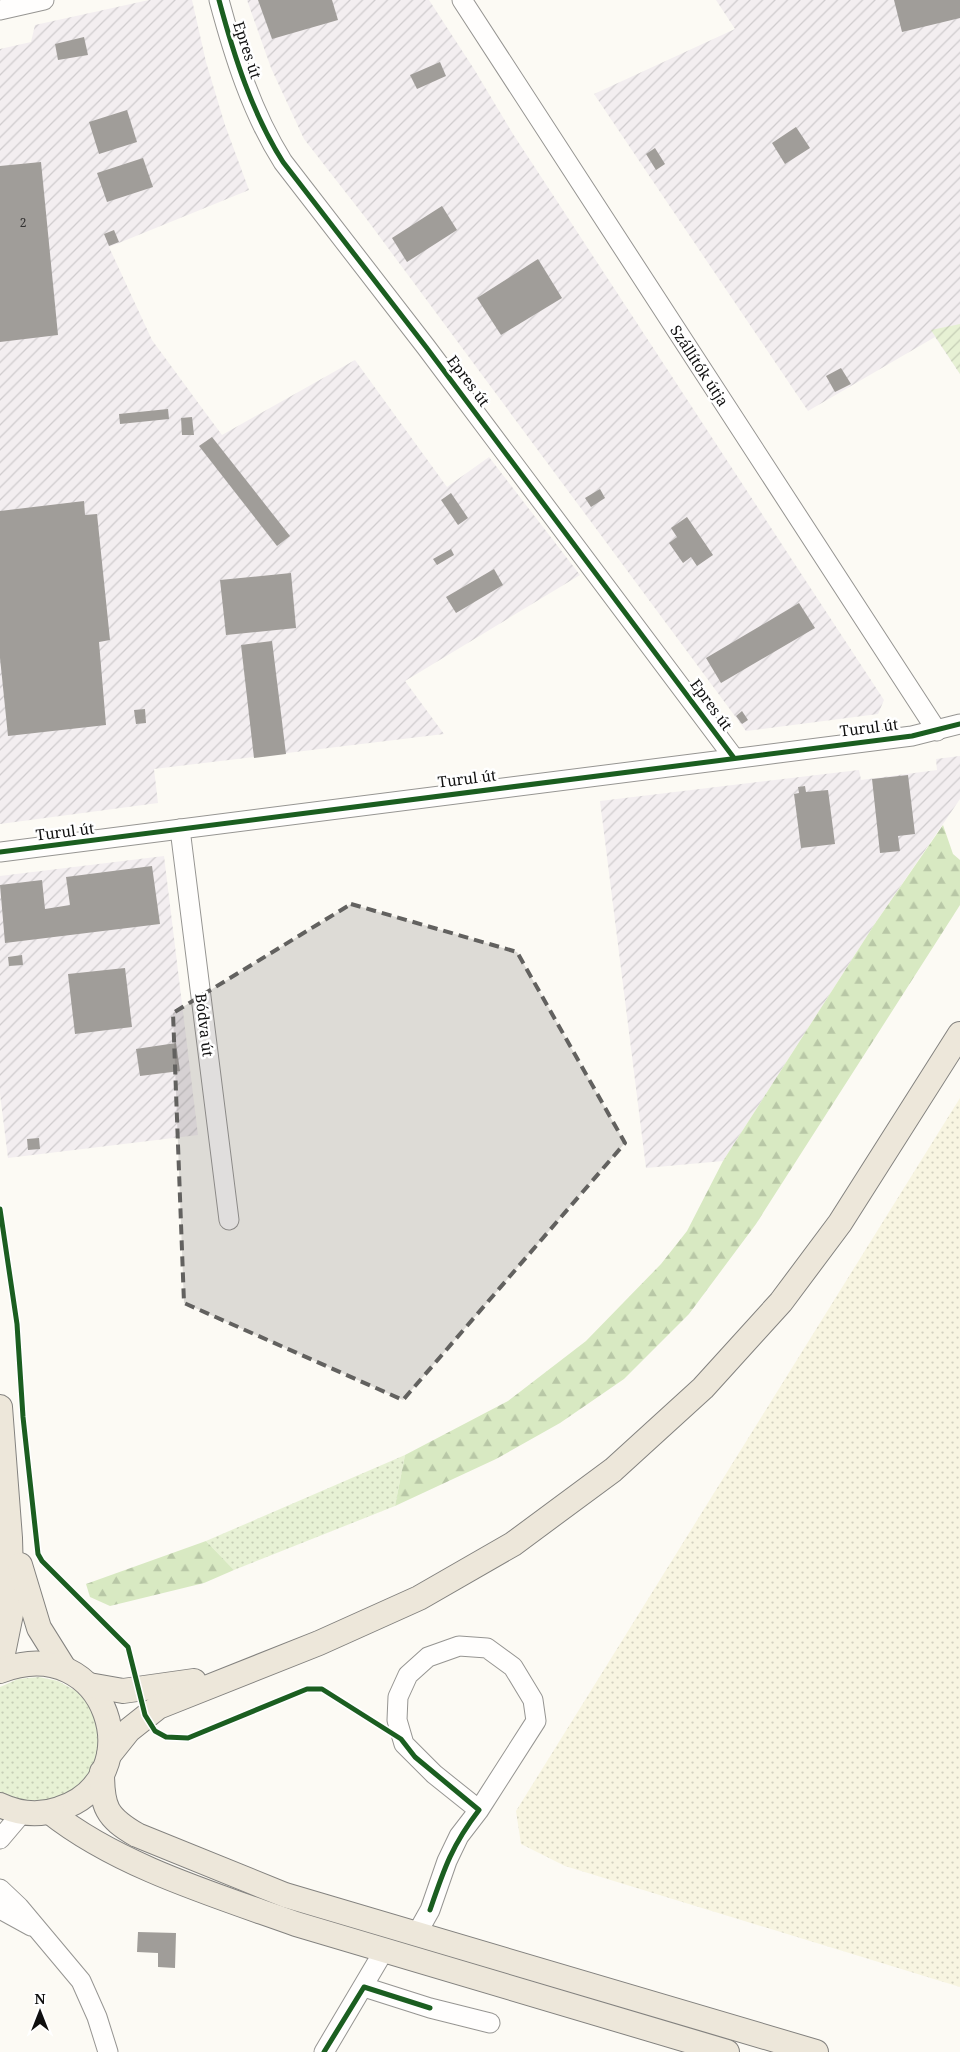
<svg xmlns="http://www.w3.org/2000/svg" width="960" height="2052" viewBox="0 0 960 2052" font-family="'Noto Serif',serif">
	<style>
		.industrial { fill: url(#industrial-furrows) }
		.farmland { fill: url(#farmland-dots) }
		.grass { fill: url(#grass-dots) }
		.forest { fill: url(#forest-firs) }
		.garden { fill: url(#garden-furrows) }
		.building { fill: #a09d99 }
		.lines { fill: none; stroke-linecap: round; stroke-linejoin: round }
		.minor-casing { stroke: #969592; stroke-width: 21 }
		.major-casing { stroke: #83827f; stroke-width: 26 }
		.minor { stroke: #fffefd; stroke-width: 19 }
		.major { stroke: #ede7da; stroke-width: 24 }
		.cycleway-casing { stroke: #fff; stroke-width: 8 }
		.cycleway { stroke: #1b5e20; stroke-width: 5 }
		.marked { fill: #62615f; fill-opacity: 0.2; stroke: #62615f; stroke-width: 4; stroke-dasharray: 10 6; stroke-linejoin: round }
		.labels { text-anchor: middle; stroke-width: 5; stroke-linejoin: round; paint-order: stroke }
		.number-label { font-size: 12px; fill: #333232 }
		.street-label { font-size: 15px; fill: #0f0f0f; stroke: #fff }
	</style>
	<defs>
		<pattern id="industrial-furrows" width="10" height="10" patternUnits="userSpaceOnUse" patternTransform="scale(1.25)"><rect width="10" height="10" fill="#f3eef0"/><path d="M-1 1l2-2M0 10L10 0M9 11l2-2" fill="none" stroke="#cfcbcd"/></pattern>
		<pattern id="farmland-dots" width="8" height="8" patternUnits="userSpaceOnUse" patternTransform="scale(1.25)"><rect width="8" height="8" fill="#f8f5e1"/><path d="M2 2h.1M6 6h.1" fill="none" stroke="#d3d1c0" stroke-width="1.8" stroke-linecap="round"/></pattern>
		<pattern id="grass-dots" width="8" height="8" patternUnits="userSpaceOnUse" patternTransform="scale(1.25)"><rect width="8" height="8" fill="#e7f1d4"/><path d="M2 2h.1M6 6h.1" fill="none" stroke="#c5cdb5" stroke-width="1.8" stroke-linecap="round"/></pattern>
		<pattern id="forest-firs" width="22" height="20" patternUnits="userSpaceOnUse" patternTransform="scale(1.25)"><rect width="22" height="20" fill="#d8e9c2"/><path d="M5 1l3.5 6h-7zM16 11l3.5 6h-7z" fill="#b8c7a6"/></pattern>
		<pattern id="garden-furrows" width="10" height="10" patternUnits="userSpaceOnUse" patternTransform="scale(1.25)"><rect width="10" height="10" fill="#e7f1d4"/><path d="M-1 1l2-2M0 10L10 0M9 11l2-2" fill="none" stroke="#c5cdb5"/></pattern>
	</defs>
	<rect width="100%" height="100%" fill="#fcfaf4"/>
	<g class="industrial">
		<polygon points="149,0 192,0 206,62 225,125 249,190 109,247 152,340 199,404 222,435 355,360 447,487 489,457 580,575 405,681 444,734 154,769 158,803 0,824 0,49 31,42 35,25"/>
		<polygon points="247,0 429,0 474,69 513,134 884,700 878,714 746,731 368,221 304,139 271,68"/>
		<polygon points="716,0 960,0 960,374 935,337 808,411 594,94 735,29"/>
		<polygon points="960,756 960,799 874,925 723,1161 646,1168 600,801 859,770 861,780 937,770 936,759"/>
		<polygon points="164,856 198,1135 8,1158 0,1094 0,876"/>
	</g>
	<polygon class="farmland" points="960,1098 960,1987 565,1866 521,1844 516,1811"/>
	<g class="grass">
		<polygon points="405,1455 395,1506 234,1570 206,1541"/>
		<polygon points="39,1677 58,1681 76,1691 90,1706 98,1725 100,1745 96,1764 71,1796 32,1806 0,1795 0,1687 18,1679"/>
	</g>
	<g class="forest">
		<polygon points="943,825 953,854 960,860 960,905 756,1224 689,1314 624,1379 560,1423 496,1459 395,1506 405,1455 508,1401 586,1341 661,1264 687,1231 723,1161 874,925"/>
		<polygon points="206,1541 234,1570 204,1583 110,1606 90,1597 86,1584"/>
	</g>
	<polygon class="garden" points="960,324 960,374 931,330"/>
	<g class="building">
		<polygon points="258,0 332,0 338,20 272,39"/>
		<polygon points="894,0 960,0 960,18 902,32"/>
		<polygon points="84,37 88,55 58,60 55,44"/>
		<polygon points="440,62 446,76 417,89 410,75"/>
		<polygon points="127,110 137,142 99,154 89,122"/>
		<polygon points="796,127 810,148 785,164 772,143"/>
		<polygon points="655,148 665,164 656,170 646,154"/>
		<polygon points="143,158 153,187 107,202 97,173"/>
		<polygon points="41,162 58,335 0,342 0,166"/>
		<polygon points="442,206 457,230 407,262 392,238"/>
		<polygon points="114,230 119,242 109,246 104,234"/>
		<polygon points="538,259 562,298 501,335 477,298"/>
		<polygon points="841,368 851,384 835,392 826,376"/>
		<polygon points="168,409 169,419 120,424 119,414"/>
		<polygon points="192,417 194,435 182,435 181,418"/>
		<polygon points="212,437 290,536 277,546 199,446"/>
		<polygon points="600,489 605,498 591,507 585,498"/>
		<polygon points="451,493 468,518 458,525 441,500"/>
		<polygon points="84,501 85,515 97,514 110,640 99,642 106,725 8,736 0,658 0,511"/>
		<polygon points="687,517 713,555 697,566 691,557 683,563 669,543 677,537 671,528"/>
		<polygon points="451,549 454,555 437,565 433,559"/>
		<polygon points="494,569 503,585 456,613 446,597"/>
		<polygon points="291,573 296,628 226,635 220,580"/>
		<polygon points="799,603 815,628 721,683 706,658"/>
		<polygon points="272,641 286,754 254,758 241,645"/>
		<polygon points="145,709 146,723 136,724 134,710"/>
		<polygon points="742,711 748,720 742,724 736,716"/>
		<polygon points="908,775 915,834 898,836 900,851 880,853 872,779"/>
		<polygon points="805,786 806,792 828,790 835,844 801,848 794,794 799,793 798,787"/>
		<polygon points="152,866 160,924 5,943 0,885 42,880 45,909 70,905 66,877"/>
		<polygon points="22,955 23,965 9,966 8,957"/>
		<polygon points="125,968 132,1027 75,1034 68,974"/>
		<polygon points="176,1043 180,1071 140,1076 136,1049"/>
		<polygon points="39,1138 40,1149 28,1150 27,1139"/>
		<polygon points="138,1932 176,1933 175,1968 158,1967 158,1953 137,1952"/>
	</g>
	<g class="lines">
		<defs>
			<g id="minor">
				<path d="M219 0C234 56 252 113 283 162L426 347 734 758"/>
				<polyline points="462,0 937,731"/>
				<polyline points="0,10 44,0"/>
				<polyline points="180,829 229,1220"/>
				<polyline points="0,852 912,736 960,724"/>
				<polyline points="0,1839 22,1813"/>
				<polyline points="0,1889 19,1907 81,1981 97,2017 108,2052"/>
				<polyline points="0,1909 31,1926"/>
				<polyline points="416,1935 430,1910 447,1861 459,1836 479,1810 536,1721 533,1700 513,1667 487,1648 459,1646 428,1657 408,1675 398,1697 397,1720 404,1744 434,1774 479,1810"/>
				<polyline points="364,1987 430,2008 490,2023"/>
				<polyline points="324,2052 385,1949"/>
			</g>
			<g id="major">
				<polyline points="0,1407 10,1538 12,1609 0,1668"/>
				<polyline points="20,1565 39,1628 64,1668"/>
				<path d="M0 1671C108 1629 153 1779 59 1809 39 1816 19 1814 0 1805"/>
				<polyline points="89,1685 123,1691 194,1681"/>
				<polyline points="109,1755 129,1730 158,1707 319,1643 419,1598 513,1544 613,1470 703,1388 781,1302 840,1223 960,1034"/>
				<path d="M102 1772C102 1807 106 1817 137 1835L285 1895 816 2052"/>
				<path d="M50 1812C118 1866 215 1895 296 1924L727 2052"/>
			</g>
		</defs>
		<use href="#minor" class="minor-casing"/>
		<use href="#major" class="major-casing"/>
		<use href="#minor" class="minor"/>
		<use href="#major" class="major"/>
		<defs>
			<g id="cycleway">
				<path d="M219 0C234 56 252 113 283 162L426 347 734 758"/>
				<polyline points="0,852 912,736 960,724"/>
				<path d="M0 1209 17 1324 23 1417 38 1554 42 1561 128 1647 145 1715 155 1731 166 1737 188 1738 307 1689H322L401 1739 415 1757 479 1810C452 1845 444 1869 430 1910"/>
				<polyline points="324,2052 364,1987 430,2008"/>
			</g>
		</defs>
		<use href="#cycleway" class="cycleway-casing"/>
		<use href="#cycleway" class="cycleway"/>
	</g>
	<path class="marked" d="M351 904 517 952 625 1143 403 1400 184 1303 173 1013Z"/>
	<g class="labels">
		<g class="number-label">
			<text x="23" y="227">2</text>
		</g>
		<g class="street-label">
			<text transform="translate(247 50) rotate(72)" y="5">Epres út</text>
			<text transform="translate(699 366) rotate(57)" y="5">Szállítók útja</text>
			<text transform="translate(468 381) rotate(53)" y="5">Epres út</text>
			<text transform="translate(711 705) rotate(54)" y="5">Epres út</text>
			<text transform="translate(869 728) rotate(-7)" y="5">Turul út</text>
			<text transform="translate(467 779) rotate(-7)" y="5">Turul út</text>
			<text transform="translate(65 832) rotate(-7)" y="5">Turul út</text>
			<text transform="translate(204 1025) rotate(83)" y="5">Bódva út</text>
		</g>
	</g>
	<g transform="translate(40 2012)" stroke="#ffffff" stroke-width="4" paint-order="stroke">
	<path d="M0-4L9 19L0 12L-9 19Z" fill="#0f0f0f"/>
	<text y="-8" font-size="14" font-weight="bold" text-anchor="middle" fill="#0f0f0f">N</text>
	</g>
</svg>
